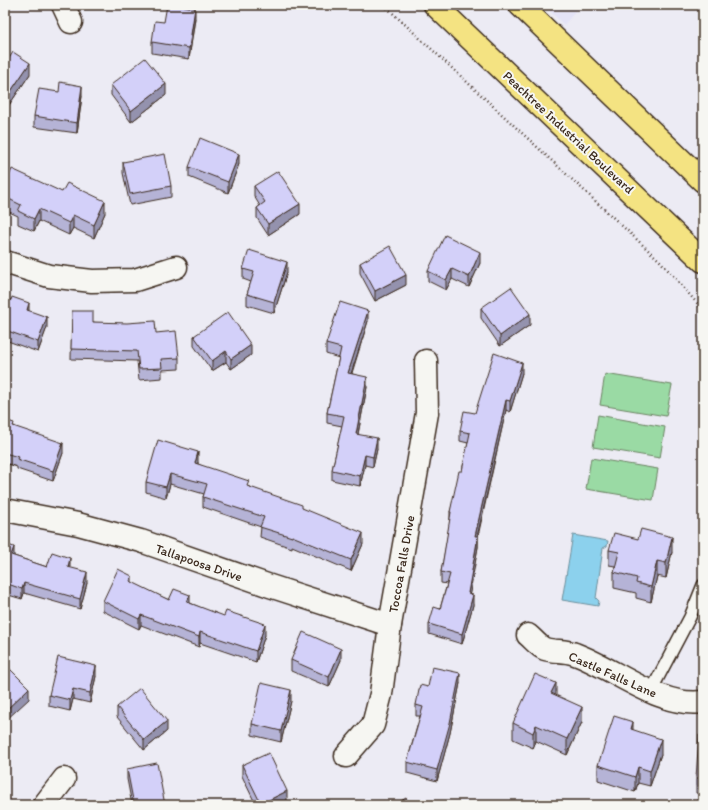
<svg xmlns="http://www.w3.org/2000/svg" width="708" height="810" viewBox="0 0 708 810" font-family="Itim,sans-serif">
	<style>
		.built { fill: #e4e3f6 }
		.green { fill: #9adaa4; stroke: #6a8261 }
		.water { fill: #8cd1ed; stroke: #6c8e9a }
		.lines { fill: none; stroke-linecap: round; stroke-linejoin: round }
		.lane-casing { stroke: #3b2a1e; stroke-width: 14 }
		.street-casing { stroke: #3b2a1e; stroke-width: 25 }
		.highway-casing { stroke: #3b2a1e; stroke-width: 25 }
		.path { stroke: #3b2a1e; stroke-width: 2.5; stroke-dasharray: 1 3; stroke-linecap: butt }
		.lane { stroke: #f6f6f2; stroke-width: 11 }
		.street { stroke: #f6f6f2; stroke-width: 22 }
		.highway { stroke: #f4e382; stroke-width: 22 }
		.wall { fill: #b5b3d6; stroke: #3b2a1e }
		.shaded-wall { fill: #9492ae; stroke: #3b2a1e }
		.building { fill: #d3d0f9; stroke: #3b2a1e }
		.labels { text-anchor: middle; stroke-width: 4; stroke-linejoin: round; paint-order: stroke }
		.street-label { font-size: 13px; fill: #3b2a1e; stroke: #f6f6f2 }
	</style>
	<rect width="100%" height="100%" fill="#ecebf4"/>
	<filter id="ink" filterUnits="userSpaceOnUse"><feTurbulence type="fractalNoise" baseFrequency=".025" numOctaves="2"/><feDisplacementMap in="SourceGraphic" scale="8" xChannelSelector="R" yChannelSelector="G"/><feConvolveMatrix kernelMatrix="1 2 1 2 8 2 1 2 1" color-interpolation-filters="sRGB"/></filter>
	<g filter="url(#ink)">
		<polygon class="built" points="544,5 581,5 564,25"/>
		<g class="green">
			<polygon points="605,374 672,385 666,416 600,405"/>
			<polygon points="598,415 665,427 660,458 593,447"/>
			<polygon points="591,458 658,469 653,500 586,489"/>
		</g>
		<polygon class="water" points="573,535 608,541 607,546 603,548 596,598 599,601 598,606 562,600"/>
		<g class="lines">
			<defs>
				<polyline id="lane" points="651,691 690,617 703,585"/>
				<g id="street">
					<polyline points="63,5 71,22"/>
					<polyline points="5,262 49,276 92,281 135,280 176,267"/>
					<polyline points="5,510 78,524 141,541 270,586 390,625"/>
					<path d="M528 635C533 639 539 647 545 649 554 652 565 650 575 654 614 668 660 708 703 702"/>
					<polyline points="346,756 373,725 381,694 390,625 427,413 426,361"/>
					<polyline points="44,805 64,779"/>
				</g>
				<g id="highway">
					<polyline points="435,5 703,261"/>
					<polyline points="520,5 703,181"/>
				</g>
			</defs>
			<use href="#lane" class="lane-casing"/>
			<use href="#street" class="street-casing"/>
			<use href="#highway" class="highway-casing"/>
			<polyline class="path" points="384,5 660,261 703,310"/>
			<use href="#lane" class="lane"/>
			<use href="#street" class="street"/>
			<use href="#highway" class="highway"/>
		</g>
		<g class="wall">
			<polygon points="195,18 189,59 152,53 152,42 164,22"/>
			<polygon points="5,58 30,74 9,105 5,102"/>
			<polygon points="111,85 166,95 131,122 111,95"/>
			<polygon points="82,96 77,133 34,127 34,116"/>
			<polygon points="123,162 171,186 171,197 130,205 123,173"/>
			<polygon points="239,164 228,193 189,177 189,167"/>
			<polygon points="5,175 105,213 94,238 73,228 69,235 39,221 34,231 18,224 18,216 5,210"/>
			<polygon points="254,186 300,214 268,235 257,218 257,208 260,206 254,196"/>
			<polygon points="360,263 406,285 375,301 360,273"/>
			<polygon points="480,263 469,287 452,279 446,290 428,281 428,271"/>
			<polygon points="243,269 287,272 274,313 247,305 247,294 251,282 243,279"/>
			<polygon points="5,298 29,311 47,327 38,352 5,340"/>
			<polygon points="481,308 530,325 500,346 481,318"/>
			<polygon points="72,311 93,322 156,333 179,358 179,369 162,370 162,378 139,380 137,361 71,359"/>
			<polygon points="368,321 352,373 367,387 358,434 377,449 373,467 365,465 360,486 332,480 332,470 342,426 327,423 327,413 339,358 326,354 326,344"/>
			<polygon points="194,336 251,355 231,369 226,362 212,371 194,346"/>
			<polygon points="522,373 510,412 506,410 478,536 478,547 469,594 473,605 462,644 429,634 429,624 440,609 447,584 441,583 441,572 450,522 450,512 462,471 468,443 460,441 460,431 475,413"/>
			<polygon points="5,420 14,426 63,453 53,481 17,469 17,467 5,463"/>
			<polygon points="198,462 198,464 249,487 302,508 363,544 351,571 292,546 292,548 260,537 261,527 203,507 203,497 204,494 170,484 166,498 146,492 146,482"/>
			<polygon points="638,539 672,552 666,578 657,576 651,602 636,598 636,593 614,588 614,572 615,566 609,565 609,550"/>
			<polygon points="5,544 14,556 47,567 70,568 87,583 80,609 24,593 22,599 5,594"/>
			<polygon points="132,583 169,600 190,603 265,635 256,662 200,643 199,647 141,625 139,629 103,611 103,601"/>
			<polygon points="291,660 341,660 329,687 291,671"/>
			<polygon points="96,676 90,703 73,699 70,711 49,706 49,695"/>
			<polygon points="460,683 450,733 437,781 407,773 407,762 420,716 416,716 416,705 428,687"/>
			<polygon points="556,695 582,722 567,755 536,741 533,748 513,739 513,723"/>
			<polygon points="291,701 281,742 252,735 252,724"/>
			<polygon points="117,707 167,731 144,750 117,717"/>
			<polygon points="633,730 661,754 650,786 638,783 635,792 598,780 598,765"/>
			<polygon points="703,735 703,794 696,793 696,778"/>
			<polygon points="242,765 287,801 280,805 256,805 242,776"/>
			<polygon points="127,769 165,805 132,805 127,779"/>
		</g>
		<g class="shaded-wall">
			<polygon points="195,8 195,18 189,59 189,48"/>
			<polygon points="30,63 30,74 9,105 9,94"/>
			<polygon points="166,84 166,95 131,122 131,111"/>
			<polygon points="82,86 82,96 77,133 77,123"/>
			<polygon points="239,154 239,164 228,193 228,182"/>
			<polygon points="105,201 105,213 94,238 94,225"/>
			<polygon points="300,204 300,214 268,235 268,224"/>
			<polygon points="39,209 39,221 34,231 34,219"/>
			<polygon points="73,215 73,228 69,235 69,223"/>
			<polygon points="480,252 480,263 469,287 469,277"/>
			<polygon points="287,262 287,272 274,313 274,302"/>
			<polygon points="452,269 452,279 446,290 446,280"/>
			<polygon points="406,275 406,285 375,301 375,291"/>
			<polygon points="29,303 29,313 27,310"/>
			<polygon points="368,311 368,321 348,383 348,373"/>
			<polygon points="530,314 530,325 500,346 500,336"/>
			<polygon points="47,317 47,327 38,352 38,342"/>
			<polygon points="251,345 251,355 231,369 231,359"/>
			<polygon points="226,351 226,362 212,371 212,361"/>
			<polygon points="522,363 522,373 510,412 510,401"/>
			<polygon points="367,377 367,387 356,444 356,434"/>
			<polygon points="506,400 506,410 475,546 475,536"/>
			<polygon points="377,438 377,449 373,467 373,457"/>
			<polygon points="63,443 63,453 53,481 53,471"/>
			<polygon points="198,452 198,462 195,473 195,463"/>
			<polygon points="365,455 365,465 360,486 360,476"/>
			<polygon points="170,474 170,484 166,498 166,487"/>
			<polygon points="363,533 363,544 351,571 351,560"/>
			<polygon points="478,536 478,547 468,604 468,593"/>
			<polygon points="672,537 672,552 666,578 666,563"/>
			<polygon points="14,547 14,558 11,555"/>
			<polygon points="70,558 70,568 68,567"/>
			<polygon points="657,561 657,576 651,602 651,587"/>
			<polygon points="87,572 87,583 80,609 80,599"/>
			<polygon points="132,576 132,587 130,581"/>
			<polygon points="24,583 24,593 22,599 22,589"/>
			<polygon points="190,595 190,605 187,602"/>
			<polygon points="473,595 473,605 462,644 462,634"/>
			<polygon points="141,615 141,625 139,629 139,619"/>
			<polygon points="265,624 265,635 256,662 256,651"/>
			<polygon points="200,632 200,643 199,647 199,637"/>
			<polygon points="341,649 341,660 329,687 329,677"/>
			<polygon points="96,666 96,676 90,703 90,693"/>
			<polygon points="460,673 460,683 450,733 437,781 437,770"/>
			<polygon points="556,683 556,699 551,693"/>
			<polygon points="29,688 29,699 5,721 5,711"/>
			<polygon points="73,689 73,699 70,711 70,700"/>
			<polygon points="291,690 291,701 281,742 281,731"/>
			<polygon points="582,707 582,722 567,755 567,739"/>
			<polygon points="167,721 167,731 144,750 144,740"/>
			<polygon points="633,722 633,737 631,729"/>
			<polygon points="536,725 536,741 533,748 533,733"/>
			<polygon points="661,739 661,754 650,786 650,771"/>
			<polygon points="638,767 638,783 635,792 635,777"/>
			<polygon points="287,791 287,801 280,805 261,805 261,804"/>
		</g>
		<g class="building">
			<polygon points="167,5 177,5 195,8 189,48 152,42 155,21 164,22"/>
			<polygon points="13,52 30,63 9,94 5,92 5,58 8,60"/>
			<polygon points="145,58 166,84 131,111 111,85"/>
			<polygon points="60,82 82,86 77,123 34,116 39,89 59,92"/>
			<polygon points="200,138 239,154 228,182 189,167"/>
			<polygon points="165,154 171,186 130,194 123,162"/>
			<polygon points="12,169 62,192 67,183 105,201 94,225 73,215 69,223 39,209 34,219 18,211 21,205 5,197 5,175 9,176"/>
			<polygon points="278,171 300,204 268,224 257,208 265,202 254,186"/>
			<polygon points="445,235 480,252 469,277 452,269 446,280 428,271"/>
			<polygon points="390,246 406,275 375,291 360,263"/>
			<polygon points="249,250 287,262 274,302 247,294 254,272 243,269"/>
			<polygon points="511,287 530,314 500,336 481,308"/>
			<polygon points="12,297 29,303 27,310 47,317 38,342 5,330 5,298 11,300"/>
			<polygon points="340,302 368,311 348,373 367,377 356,434 377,438 373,457 365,455 360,476 332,470 344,416 327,413 341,348 326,344"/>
			<polygon points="72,311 93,311 93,322 127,323 155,321 156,333 176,331 179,358 161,359 162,368 139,369 137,351 71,349"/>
			<polygon points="228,312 251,345 231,359 226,351 212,361 194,336"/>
			<polygon points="494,353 522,363 510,401 506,400 475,536 478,536 468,593 473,595 462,634 429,624 434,607 440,609 450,574 441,572 451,512 450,512 459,471 462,471 470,433 460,431 464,411 475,413"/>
			<polygon points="5,420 14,423 13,426 63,443 53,471 17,459 18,457 5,453"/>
			<polygon points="158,440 198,452 195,463 249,481 247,486 302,505 302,508 363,533 351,560 292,536 292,537 260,527 264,517 203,497 207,484 170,474 166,487 146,482"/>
			<polygon points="641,529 672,537 666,563 657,561 651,587 636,583 637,578 614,572 619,552 609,550 614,533 638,539"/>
			<polygon points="5,544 14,547 11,555 47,567 52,552 70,558 68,567 87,572 80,599 24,583 22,589 5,583"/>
			<polygon points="118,569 132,576 130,581 169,600 174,589 190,595 187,602 224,616 226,611 265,624 256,651 200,632 199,637 141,615 139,619 103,601"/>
			<polygon points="303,632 341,649 329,677 291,660"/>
			<polygon points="58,657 96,666 90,693 73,689 70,700 49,695"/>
			<polygon points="8,667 29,688 5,711 5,669"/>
			<polygon points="432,667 460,673 450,723 437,770 407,762 423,707 416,705 420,685 428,687"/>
			<polygon points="535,674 556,683 551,693 582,707 567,739 536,725 533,733 513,723"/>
			<polygon points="261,683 291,690 281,731 252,724"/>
			<polygon points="140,688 167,721 144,740 117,707"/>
			<polygon points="614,716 633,722 631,729 661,739 650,771 638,767 635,777 598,765"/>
			<polygon points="699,735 703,735 703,778 696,778"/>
			<polygon points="269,753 287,791 261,804 242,765"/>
			<polygon points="157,763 165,805 134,805 127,769"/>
			<polygon points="406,798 411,805 394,805"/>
			<polygon points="384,801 386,805 377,805"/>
		</g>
	</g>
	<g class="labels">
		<g class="street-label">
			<text transform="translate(569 132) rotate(43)" y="5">Peachtree Industrial Boulevard</text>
			<text transform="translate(199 562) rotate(19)" y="5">Tallapoosa Drive</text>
			<text transform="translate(401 564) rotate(-80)" y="5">Toccoa Falls Drive</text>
			<text transform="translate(613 674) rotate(24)" y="5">Castle Falls Lane</text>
		</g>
	</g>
	<rect width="708" height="810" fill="none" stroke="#f6f6f2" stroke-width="20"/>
	<rect x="10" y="10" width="688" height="790" fill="none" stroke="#3b2a1e" stroke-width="1.5" filter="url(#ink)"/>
</svg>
